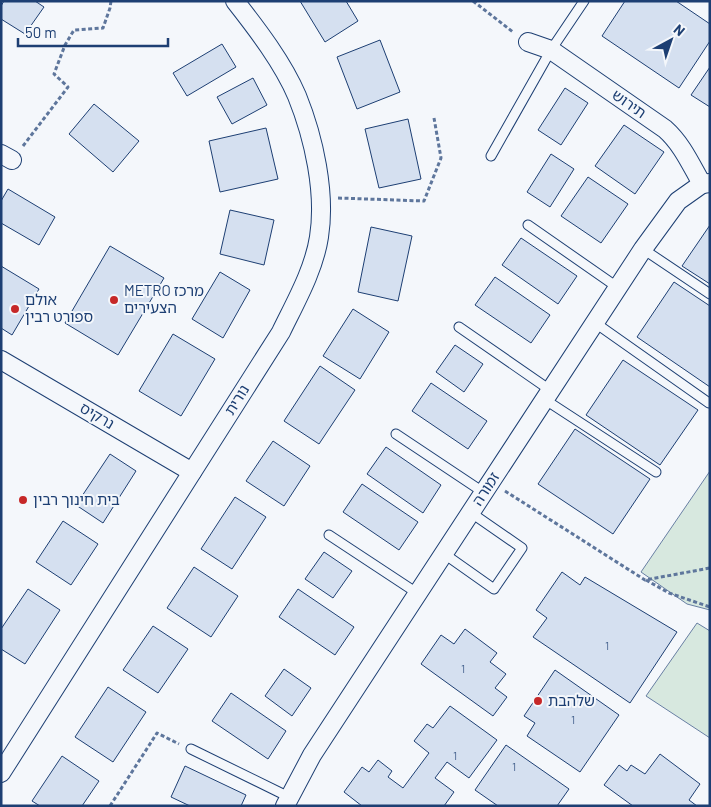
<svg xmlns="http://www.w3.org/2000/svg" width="711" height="807" viewBox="0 0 711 807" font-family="Barlow,'Noto Sans Hebrew',sans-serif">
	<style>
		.green { fill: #d7e8df; stroke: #687fa3 }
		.building { fill: #d5e0f0; stroke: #1d3f73 }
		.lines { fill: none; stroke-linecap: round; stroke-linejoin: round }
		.service-casing { stroke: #1d3f73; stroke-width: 11 }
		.minor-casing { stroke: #1d3f73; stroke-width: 20 }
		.path { stroke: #5e769c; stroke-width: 3; stroke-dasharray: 4 2.5; stroke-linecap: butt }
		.service { stroke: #f4f7fb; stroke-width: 9 }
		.minor { stroke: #f4f7fb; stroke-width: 18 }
		.poi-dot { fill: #c62828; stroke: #f4f7fb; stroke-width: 2 }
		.labels { text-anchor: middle; stroke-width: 4; stroke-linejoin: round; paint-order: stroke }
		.number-label { font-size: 12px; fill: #4b6792 }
		.street-label { font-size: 15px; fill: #1d3f73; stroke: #f4f7fb }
		.poi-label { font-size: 15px; fill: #1d3f73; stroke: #f4f7fb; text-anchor: start }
	</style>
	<rect width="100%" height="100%" fill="#f4f7fb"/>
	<g class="green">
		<polygon points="710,471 710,610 687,604 641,572"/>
		<polygon points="697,623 710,631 710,738 646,696"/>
	</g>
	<g class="building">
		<polygon points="4,1 35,1 44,7 25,34 1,19 1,6"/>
		<polygon points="300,1 346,1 358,21 325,42"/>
		<polygon points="625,1 676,1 710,24 710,41 679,88 602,36"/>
		<polygon points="380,40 400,92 357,109 337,57"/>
		<polygon points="222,44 236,67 187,96 173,73"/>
		<polygon points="710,67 710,107 691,95"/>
		<polygon points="253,78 267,105 232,124 217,97"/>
		<polygon points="565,88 588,103 561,145 538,130"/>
		<polygon points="94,104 139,141 113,172 69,134"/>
		<polygon points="408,119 421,179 379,188 365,129"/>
		<polygon points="624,125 664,152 635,194 595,166"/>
		<polygon points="266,128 278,179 220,192 209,141"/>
		<polygon points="551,154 574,169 550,207 527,192"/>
		<polygon points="588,177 628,204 601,243 561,216"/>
		<polygon points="8,189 55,217 39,245 1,223 1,201"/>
		<polygon points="230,210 274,220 264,265 220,254"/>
		<polygon points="710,225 710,284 682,266"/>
		<polygon points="371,227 412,236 398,301 358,292"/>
		<polygon points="521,238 577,276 558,304 502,265"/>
		<polygon points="110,246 164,278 118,355 65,323"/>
		<polygon points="1,266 39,289 12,335 1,328"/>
		<polygon points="220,272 250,290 223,338 192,319"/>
		<polygon points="495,277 550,315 531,343 475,305"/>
		<polygon points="674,282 710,306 710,387 637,337"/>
		<polygon points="353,309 389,332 360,379 323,356"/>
		<polygon points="173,334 215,359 181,416 139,391"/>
		<polygon points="455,345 483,364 464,392 436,372"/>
		<polygon points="623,360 698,410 660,465 586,415"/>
		<polygon points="320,366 355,390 319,444 284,421"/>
		<polygon points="431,383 487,421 468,449 412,411"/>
		<polygon points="575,429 650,479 613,534 538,484"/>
		<polygon points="273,441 310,466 284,506 246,481"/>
		<polygon points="386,447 441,485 423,513 367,474"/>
		<polygon points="110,454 136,471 103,523 76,505"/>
		<polygon points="362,484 418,522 399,550 343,512"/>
		<polygon points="235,497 266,517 232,569 201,549"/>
		<polygon points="63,521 98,544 71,585 36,562"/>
		<polygon points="324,552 352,571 333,598 305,579"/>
		<polygon points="194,567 238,596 211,637 167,608"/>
		<polygon points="562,572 580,585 585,577 677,632 630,703 533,637 547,618 536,610"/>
		<polygon points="28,589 60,610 25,664 1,649 1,629"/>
		<polygon points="298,589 354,627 335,655 279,617"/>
		<polygon points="153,626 188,649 158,693 123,670"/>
		<polygon points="465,629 497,653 490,662 506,674 495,688 507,697 493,716 421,664 441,635 454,644"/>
		<polygon points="284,669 311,688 292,716 265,696"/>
		<polygon points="555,670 619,715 580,772 527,736 535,723 524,716"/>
		<polygon points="108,687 146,712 113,762 75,737"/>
		<polygon points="231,693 286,731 268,759 212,721"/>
		<polygon points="450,706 497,740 469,778 447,762 435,778 454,792 444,806 362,806 344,792 362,767 369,772 378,760 392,771 388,777 403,788 429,753 414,741 427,724 433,728"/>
		<polygon points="506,745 569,789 557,806 498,806 475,790"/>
		<polygon points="660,754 700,784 689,800 697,806 633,806 604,785 619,765 627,771 631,765 645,774"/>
		<polygon points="62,756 99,781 82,806 40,806 32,801"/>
		<polygon points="185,766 246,795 241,806 190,806 171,797"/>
	</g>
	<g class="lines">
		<defs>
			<g id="service">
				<polyline points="491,156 551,50 584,1"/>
				<polyline points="528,225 617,287"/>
				<polyline points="643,249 710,294"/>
				<polyline points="594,322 709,403"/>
				<polyline points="459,327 550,390"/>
				<polyline points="544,399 656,472"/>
				<polyline points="396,434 483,492"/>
				<polyline points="329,535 417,593"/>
				<polyline points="443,553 494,589 522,548 470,512"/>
				<polyline points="191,749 289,797"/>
			</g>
			<g id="minor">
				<path d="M528 42 551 50 665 129C682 144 691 165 702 184L710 183"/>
				<polyline points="1,154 12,160"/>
				<polyline points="1,360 192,472"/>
				<path d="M1 773 281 332C295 303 314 270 319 237 326 193 314 138 297 96 283 63 257 29 235 1"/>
				<polyline points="285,806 312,755 643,249 678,201 702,184"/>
			</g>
		</defs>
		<use href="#service" class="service-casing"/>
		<use href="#minor" class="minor-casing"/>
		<g class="path">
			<polyline points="473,1 513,32"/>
			<polyline points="23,146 68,87 54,74 65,45 74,30 103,28 110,8 111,1"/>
			<polyline points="338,198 424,201 441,158 434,118"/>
			<polyline points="505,491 645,580 710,568"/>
			<polyline points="646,580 669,593 710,607"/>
			<polyline points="110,806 157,733 179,744"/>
		</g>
		<use href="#service" class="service"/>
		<use href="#minor" class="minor"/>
	</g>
	<g class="poi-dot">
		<circle cx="114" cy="300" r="5"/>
		<circle cx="15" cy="309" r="5"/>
		<circle cx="23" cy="500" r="5"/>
		<circle cx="538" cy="701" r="5"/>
	</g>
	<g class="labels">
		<g class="number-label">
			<text x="607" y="650">1</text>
			<text x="463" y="673">1</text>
			<text x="573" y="724">1</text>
			<text x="455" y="760">1</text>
			<text x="514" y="771">1</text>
		</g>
		<g class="street-label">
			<text transform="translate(629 104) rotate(35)" y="5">תירוש</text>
			<text transform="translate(237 400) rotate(-58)" y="5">נורית</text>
			<text transform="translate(97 416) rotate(30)" y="5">נרקיס</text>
			<text transform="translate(486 489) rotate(-57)" y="5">זמורה</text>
		</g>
		<g class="poi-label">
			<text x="124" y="296">METRO מרכז<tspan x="124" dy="17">הצעירים</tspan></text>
			<text x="25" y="305">אולם<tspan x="25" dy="17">ספורט רבין</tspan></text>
			<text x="33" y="505">בית חינוך רבין</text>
			<text x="548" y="706">שלהבת</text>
		</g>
	</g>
	<rect width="711" height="807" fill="none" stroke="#1d3f73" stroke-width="5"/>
	<g transform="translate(671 40) rotate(40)" stroke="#f4f7fb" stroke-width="4" paint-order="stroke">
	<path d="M0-4L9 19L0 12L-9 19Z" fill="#1d3f73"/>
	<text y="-8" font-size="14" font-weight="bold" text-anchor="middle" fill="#1d3f73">N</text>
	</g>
	<path d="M18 38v8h150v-8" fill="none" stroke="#1d3f73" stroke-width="2.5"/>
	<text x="25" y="38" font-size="15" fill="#1d3f73" stroke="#f4f7fb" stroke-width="4" paint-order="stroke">50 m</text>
</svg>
